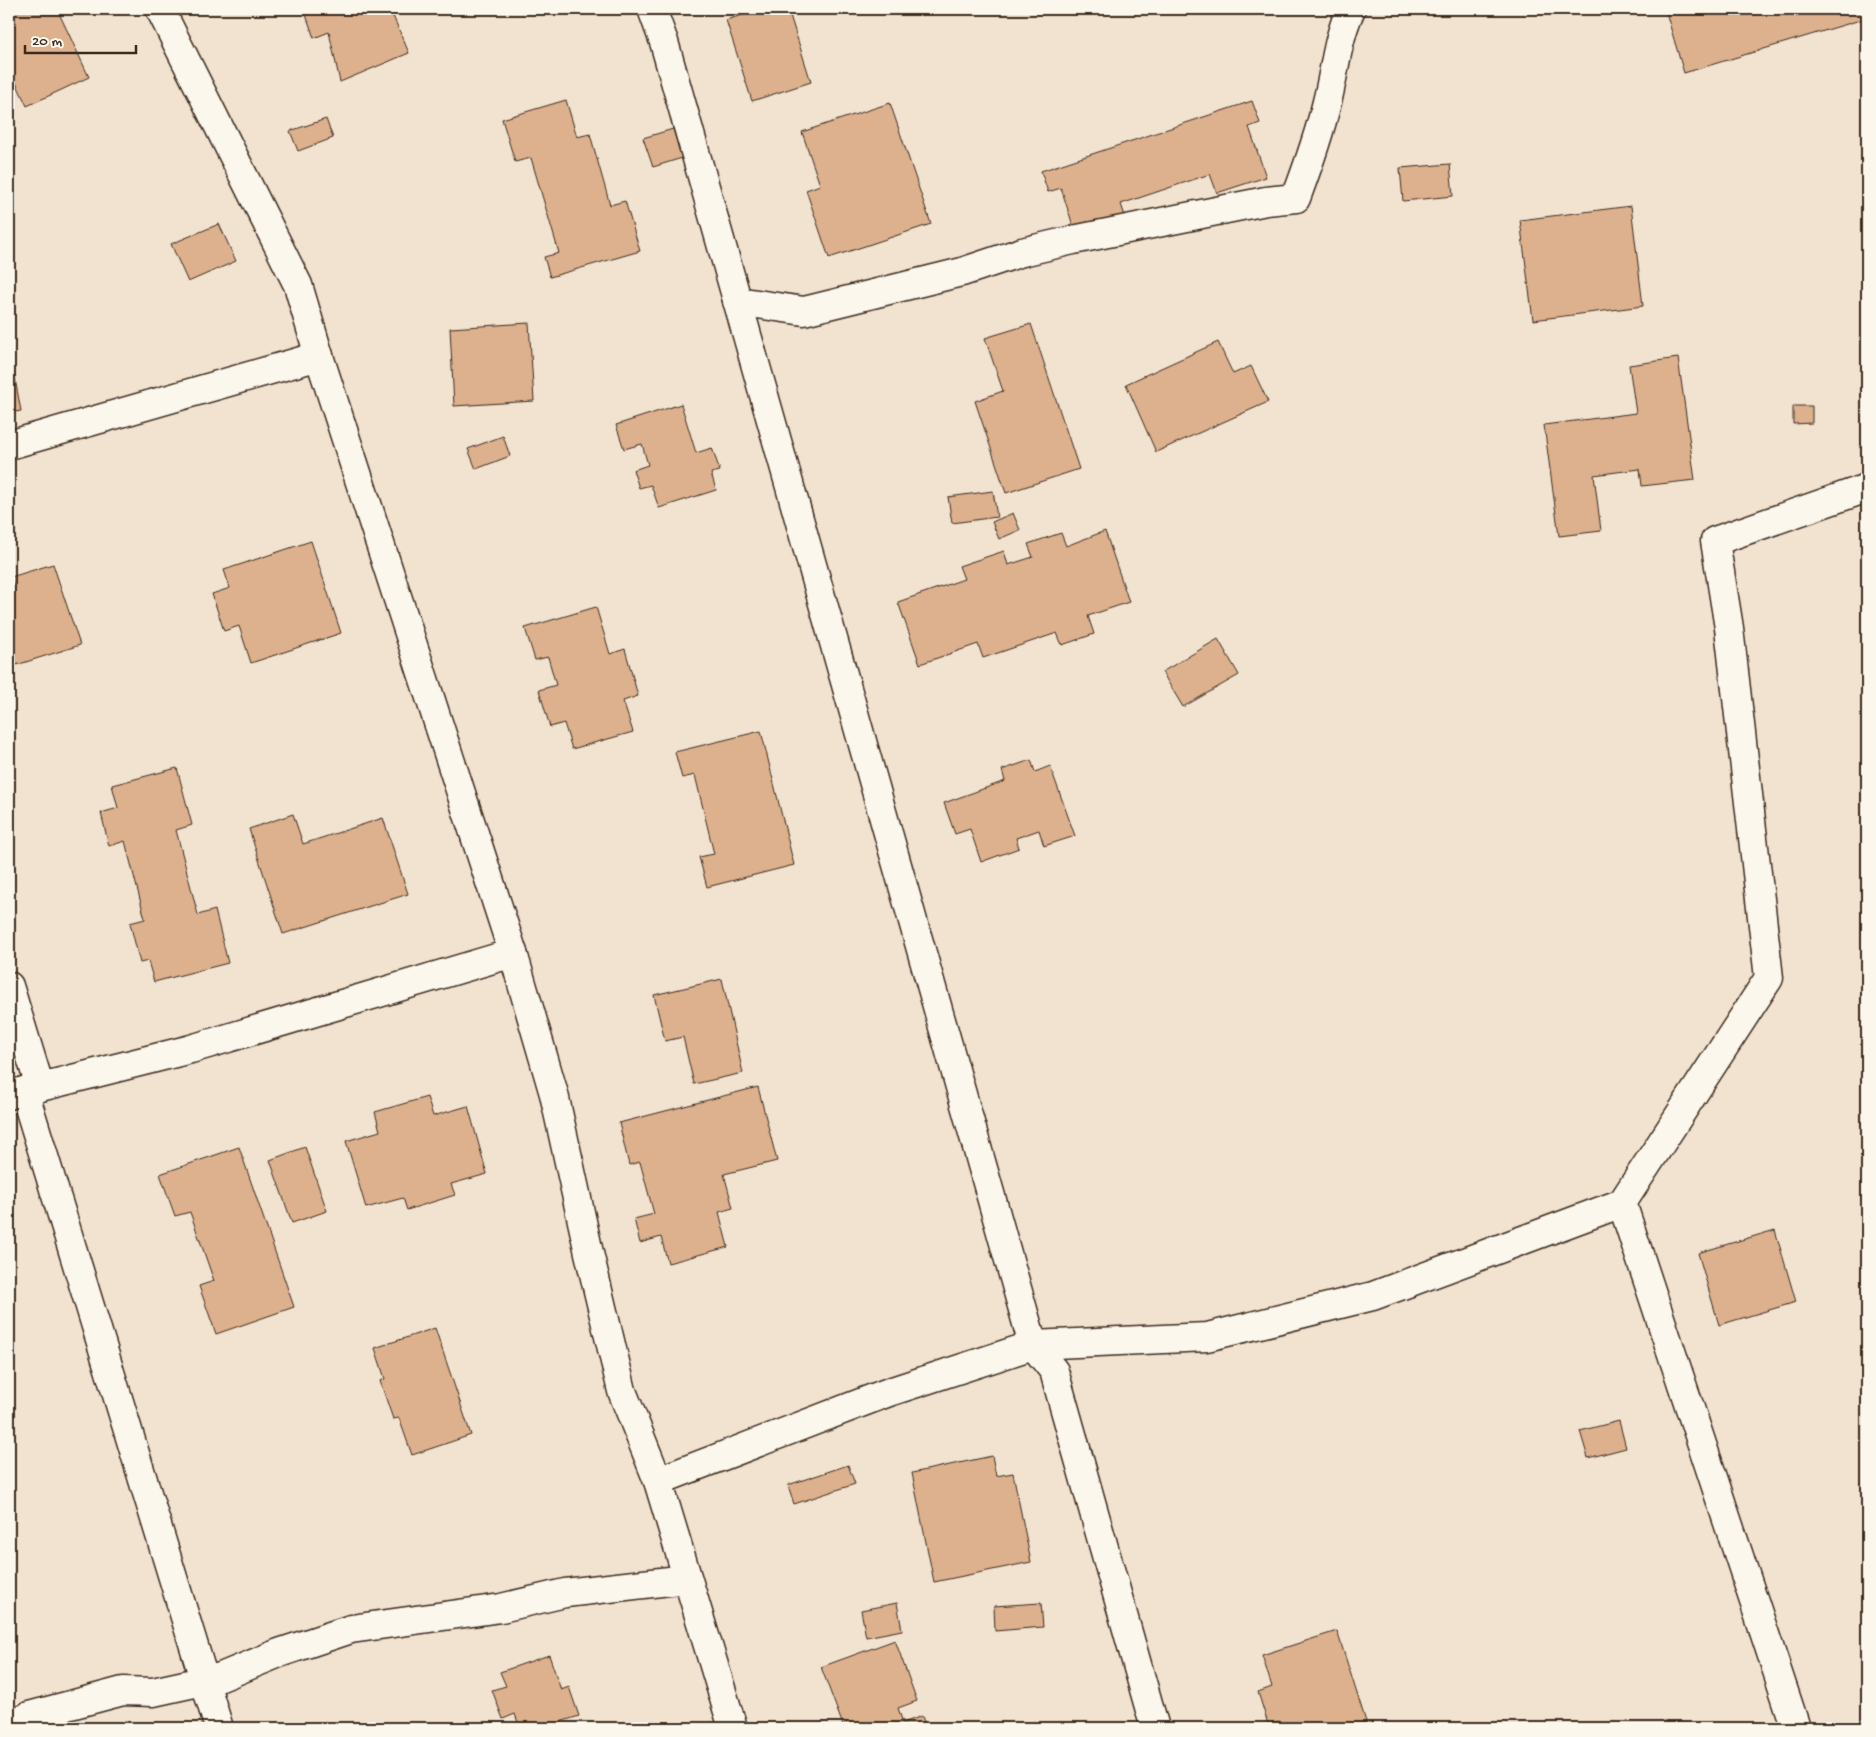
<svg xmlns="http://www.w3.org/2000/svg" width="1876" height="1737" viewBox="0 0 1876 1737" font-family="'Gochi Hand',sans-serif">
	<style>
		.building { fill: #ddb18e; stroke: #3b2a1e }
		.lines { fill: none; stroke-linecap: round; stroke-linejoin: round }
		.minor-casing { stroke: #3b2a1e; stroke-width: 31 }
		.minor { stroke: #fbf7ec; stroke-width: 28 }
	</style>
	<rect width="100%" height="100%" fill="#f2e2d0"/>
	<filter id="ink" filterUnits="userSpaceOnUse"><feTurbulence type="fractalNoise" baseFrequency=".02" numOctaves="2"/><feDisplacementMap in="SourceGraphic" scale="10" xChannelSelector="R" yChannelSelector="G"/><feConvolveMatrix kernelMatrix="1 2 1 2 8 2 1 2 1" color-interpolation-filters="sRGB"/></filter>
	<g filter="url(#ink)">
		<g class="building">
			<polygon points="9,9 57,9 89,77 27,106 9,68"/>
			<polygon points="304,9 390,9 409,53 340,82 329,32 314,38"/>
			<polygon points="762,9 788,9 811,82 752,101 726,20"/>
			<polygon points="1665,9 1867,9 1867,18 1684,73"/>
			<polygon points="566,100 577,137 590,134 610,205 625,201 640,251 550,277 544,257 559,253 531,158 515,162 502,119"/>
			<polygon points="1252,101 1260,123 1249,127 1266,177 1217,193 1210,174 1121,204 1126,219 1076,235 1061,188 1048,192 1041,171"/>
			<polygon points="890,103 931,224 829,258 806,190 820,185 802,132"/>
			<polygon points="326,119 333,138 298,151 290,131"/>
			<polygon points="673,129 682,158 653,167 643,138"/>
			<polygon points="1450,164 1453,196 1403,201 1400,168"/>
			<polygon points="1631,206 1643,306 1533,320 1520,220"/>
			<polygon points="219,224 236,261 188,282 171,244"/>
			<polygon points="529,323 534,401 454,406 450,328"/>
			<polygon points="1031,324 1079,469 1006,493 975,401 1003,391 985,338"/>
			<polygon points="9,329 12,352 10,352 21,411 9,413"/>
			<polygon points="1218,342 1233,374 1251,366 1268,402 1156,452 1126,384"/>
			<polygon points="1678,358 1695,480 1642,486 1640,469 1594,475 1601,531 1559,536 1544,425 1636,413 1629,365"/>
			<polygon points="681,404 696,453 712,448 720,471 711,473 716,490 659,508 651,485 639,488 633,470 648,465 642,444 624,449 616,425"/>
			<polygon points="1793,406 1812,406 1812,423 1793,424"/>
			<polygon points="503,436 510,456 476,469 468,449"/>
			<polygon points="993,491 997,517 952,523 948,497"/>
			<polygon points="1013,513 1020,530 999,539 992,522"/>
			<polygon points="1105,531 1129,602 1088,616 1094,634 1062,645 1057,633 983,658 978,644 920,664 898,602 964,579 959,566 1004,551 1008,565 1033,557 1028,544 1061,533 1066,546"/>
			<polygon points="311,541 341,633 251,663 239,626 224,631 212,594 230,588 224,570"/>
			<polygon points="53,564 80,645 10,667 15,681 9,683 9,587 14,586 11,577"/>
			<polygon points="596,607 610,654 625,649 638,696 623,701 633,732 572,749 564,723 550,727 539,690 556,685 548,657 535,660 525,628"/>
			<polygon points="1218,639 1239,675 1183,707 1162,672"/>
			<polygon points="761,731 794,865 707,887 699,857 714,854 695,775 682,778 675,752"/>
			<polygon points="1031,760 1035,772 1050,766 1075,836 1044,846 1039,830 1016,838 1019,848 981,862 970,829 955,834 944,803 1005,781 1002,770"/>
			<polygon points="177,768 192,825 176,830 198,915 215,910 228,963 154,982 148,961 140,963 130,923 145,919 125,841 109,846 101,813 118,808 112,785"/>
			<polygon points="293,814 303,844 383,818 408,894 283,934 249,829"/>
			<polygon points="722,979 743,1073 694,1084 683,1037 665,1041 654,995"/>
			<polygon points="758,1087 777,1161 724,1174 733,1208 719,1212 728,1247 668,1263 661,1237 640,1243 634,1219 654,1214 640,1162 629,1165 619,1123"/>
			<polygon points="427,1097 433,1116 468,1106 487,1174 451,1184 455,1195 407,1210 403,1198 366,1208 346,1141 380,1131 375,1112"/>
			<polygon points="239,1147 294,1307 216,1334 199,1286 214,1281 190,1212 175,1216 160,1174"/>
			<polygon points="305,1147 327,1211 292,1223 270,1160"/>
			<polygon points="1775,1230 1796,1302 1719,1325 1698,1253"/>
			<polygon points="435,1328 471,1435 412,1455 399,1418 393,1419 380,1381 385,1379 375,1348"/>
			<polygon points="1619,1421 1626,1448 1588,1458 1580,1431"/>
			<polygon points="992,1456 996,1476 1013,1473 1031,1562 934,1582 912,1473"/>
			<polygon points="848,1465 855,1484 794,1504 788,1485"/>
			<polygon points="897,1603 902,1630 866,1637 861,1610"/>
			<polygon points="1041,1603 1043,1627 995,1631 994,1606"/>
			<polygon points="1337,1631 1368,1728 1281,1728 1279,1721 1268,1724 1258,1692 1272,1687 1262,1655"/>
			<polygon points="895,1640 917,1701 898,1708 903,1723 922,1716 926,1728 844,1728 821,1667"/>
			<polygon points="549,1655 561,1690 569,1687 579,1716 560,1722 562,1728 520,1728 515,1714 503,1719 492,1690 506,1686 500,1672"/>
		</g>
		<g class="lines">
			<defs>
				<g id="minor">
					<polyline points="160,9 298,285 319,356 513,953 554,1094 589,1253 622,1391 658,1481 733,1728"/>
					<polyline points="652,9 664,42 1033,1345 1054,1371 1155,1728"/>
					<path d="M737 301 804 311 962 272 1022 252 1073 240 1266 201 1296 198C1308 166 1319 135 1327 102 1335 71 1337 38 1351 9"/>
					<polyline points="9,445 319,356"/>
					<polyline points="9,986 40,1087"/>
					<polyline points="24,1091 219,1728"/>
					<polyline points="9,1095 191,1049 513,953"/>
					<polyline points="1622,1203 1796,1728"/>
					<polyline points="658,1481 889,1392 1033,1345 1207,1337 1373,1296 1622,1203 1769,978 1729,628 1715,541 1867,488"/>
					<polyline points="9,1727 29,1716 123,1691 153,1692 221,1677 279,1653 351,1629 501,1608 565,1593 687,1579"/>
				</g>
			</defs>
			<use href="#minor" class="minor-casing"/>
			<use href="#minor" class="minor"/>
		</g>
	</g>
	<rect width="1876" height="1737" fill="none" stroke="#fbf7ec" stroke-width="30"/>
	<rect x="15" y="15" width="1846" height="1707" fill="none" stroke="#3b2a1e" stroke-width="2" filter="url(#ink)"/>
	<path d="M25 45v8h111v-8" fill="none" stroke="#3b2a1e" stroke-width="2.5"/>
	<text x="32" y="45" font-size="15" fill="#3b2a1e" stroke="#fbf7ec" stroke-width="4" paint-order="stroke">20 m</text>
</svg>
